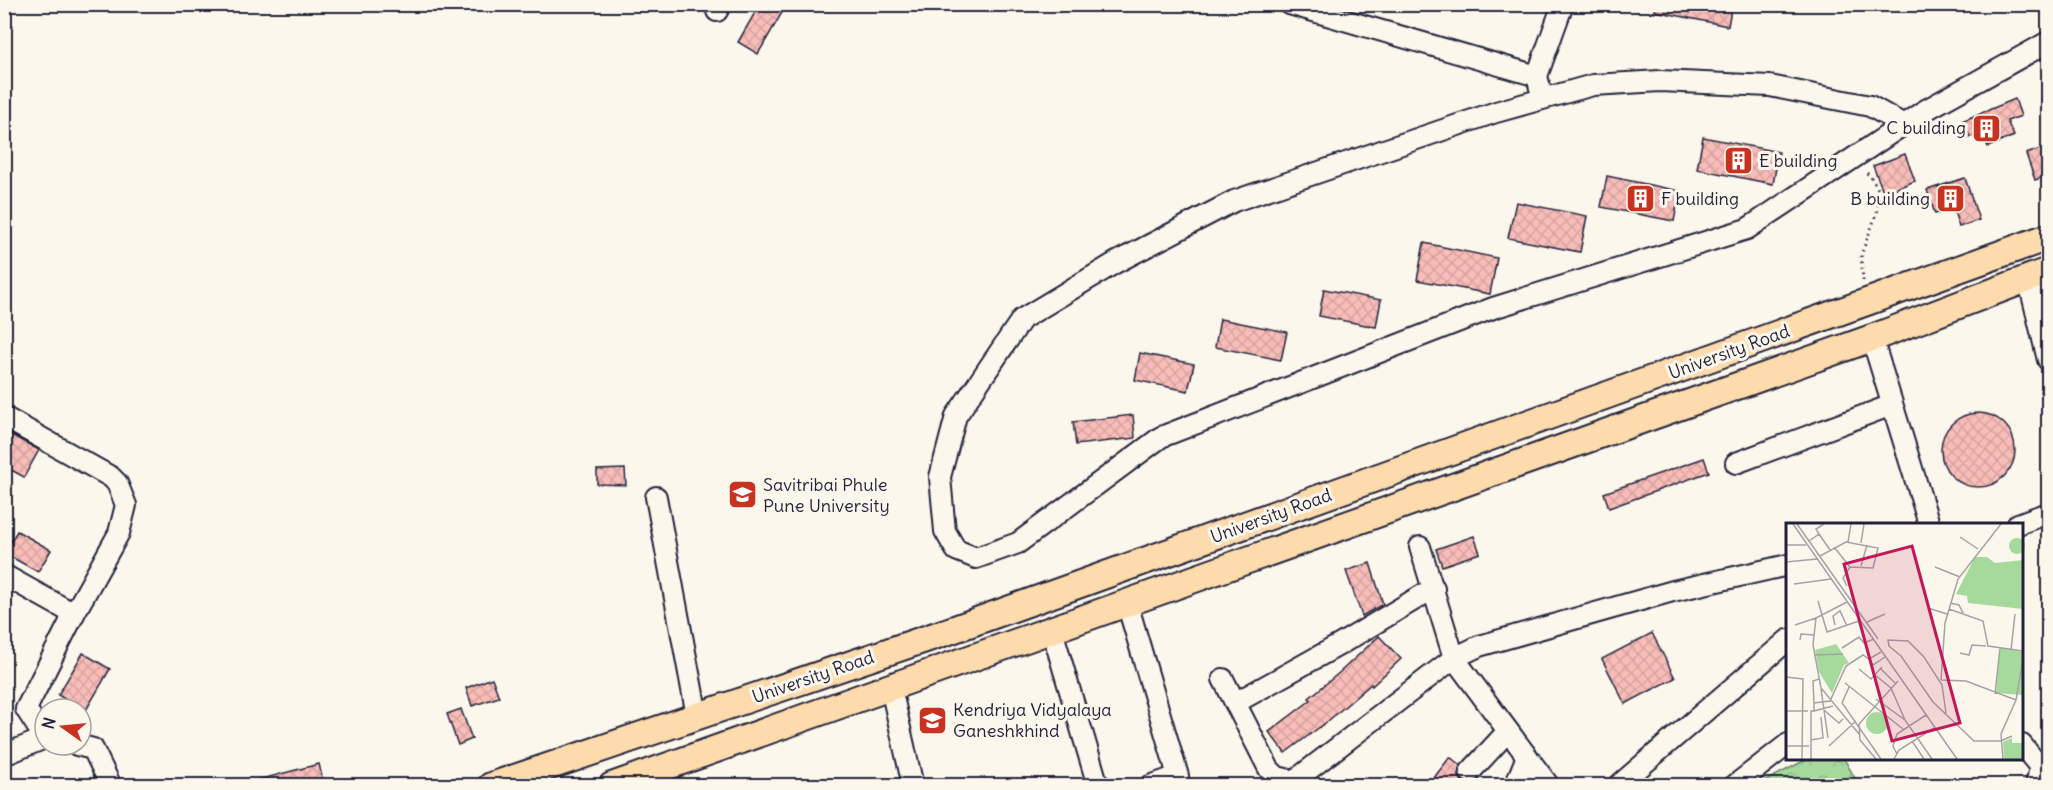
<svg xmlns="http://www.w3.org/2000/svg" width="2053" height="790" viewBox="0 0 2053 790" font-family="Delius,sans-serif">
	<style>
		.park { fill: url(#park-crowns); stroke: #647e6c; stroke-width: 1.5 }
		.building { fill: url(#building-cross-hatch); stroke: #22223b; stroke-width: 1.5 }
		.lines { fill: none; stroke-linecap: round; stroke-linejoin: round }
		.minor-casing { stroke: #22223b; stroke-width: 24 }
		.major-casing { stroke: #22223b; stroke-width: 30 }
		.path { stroke: #22223b; stroke-width: 3; stroke-dasharray: 1.5 4.5; stroke-linecap: butt }
		.minor { stroke: #fbf7ec; stroke-width: 20 }
		.major { stroke: #fedbac; stroke-width: 26 }
		.labels { text-anchor: middle; stroke-width: 6; stroke-linejoin: round; paint-order: stroke }
		.poi-label { font-size: 18px; fill: #22223b; stroke: #fbf7ec; text-anchor: start }
		.street-label { font-size: 18px; fill: #22223b; stroke: #fbf7ec }
		.inset-road { fill: none; stroke: #a4a2a5; stroke-width: 1.5 }
		.view { fill: #c2185b; fill-opacity: 0.15; stroke: #c2185b; stroke-width: 3 }
		.inset-edge { fill: none; stroke: #22223b; stroke-width: 3 }
	</style>
	<defs>
		<pattern id="park-crowns" width="20" height="18" patternUnits="userSpaceOnUse" patternTransform="scale(1.5)"><rect width="20" height="18" fill="#a6da9c"/><path d="M2 6a3 3 0 1 1 6 0M12 15a3 3 0 1 1 6 0" fill="none" stroke="#8fbb87"/></pattern>
		<pattern id="building-cross-hatch" width="8" height="8" patternUnits="userSpaceOnUse" patternTransform="scale(1.5)"><rect width="8" height="8" fill="#f9bdb9"/><path d="M0 0l8 8M0 8l8-8" fill="none" stroke="#d5a2a0"/></pattern>
	</defs>
	<rect width="100%" height="100%" fill="#fbf7ec"/>
	<filter id="ink" filterUnits="userSpaceOnUse"><feTurbulence type="fractalNoise" baseFrequency=".0167" numOctaves="2"/><feDisplacementMap in="SourceGraphic" scale="12" xChannelSelector="R" yChannelSelector="G"/><feConvolveMatrix kernelMatrix="1 2 1 2 8 2 1 2 1" color-interpolation-filters="sRGB"/></filter>
	<g filter="url(#ink)">
		<polygon class="park" points="1809,758 1844,759 1859,785 1758,785"/>
		<g class="building">
			<polygon points="760,4 787,4 758,54 738,42"/>
			<polygon points="1656,4 1732,4 1728,26 1655,11"/>
			<polygon points="2015,99 2021,116 2007,121 2014,136 1988,147 1982,134 1970,137 1962,121"/>
			<polygon points="1703,137 1779,152 1773,184 1697,169"/>
			<polygon points="2049,146 2049,175 2035,180 2026,154"/>
			<polygon points="1905,154 1915,181 1884,193 1873,166"/>
			<polygon points="1607,176 1680,191 1674,221 1601,207"/>
			<polygon points="1965,178 1979,220 1959,227 1953,208 1935,214 1927,190"/>
			<polygon points="1516,202 1587,216 1580,252 1508,238"/>
			<polygon points="1424,243 1497,258 1490,294 1417,280"/>
			<polygon points="1324,289 1381,300 1376,327 1319,316"/>
			<polygon points="1220,319 1287,332 1281,360 1215,347"/>
			<polygon points="1140,353 1194,364 1188,391 1135,380"/>
			<circle cx="1978" cy="450" r="37"/>
			<polygon points="1133,415 1135,438 1076,445 1073,422"/>
			<polygon points="4,431 39,450 24,477 4,466"/>
			<polygon points="1704,458 1709,472 1609,508 1604,493"/>
			<polygon points="625,469 626,485 597,484 597,470"/>
			<polygon points="17,531 51,550 38,572 4,553"/>
			<polygon points="1474,536 1480,553 1442,566 1436,549"/>
			<polygon points="1370,563 1383,604 1362,616 1346,571"/>
			<polygon points="1652,633 1675,678 1625,704 1602,659"/>
			<polygon points="1379,636 1401,659 1372,686 1371,684 1328,721 1285,753 1269,732 1311,700 1309,698 1340,672"/>
			<polygon points="83,653 110,669 85,712 58,695"/>
			<polygon points="492,678 499,697 472,706 466,688"/>
			<polygon points="461,709 472,739 458,745 447,714"/>
			<polygon points="1450,757 1460,765 1458,775 1462,781 1473,784 1479,780 1487,786 1441,786 1433,779"/>
			<polygon points="319,764 324,786 255,786 254,781"/>
		</g>
		<g class="lines">
			<defs>
				<g id="minor">
					<polyline points="1289,4 1537,76"/>
					<polyline points="717,11 721,4"/>
					<polyline points="1540,88 1537,76 1563,4"/>
					<polyline points="1904,125 1870,106 1770,86 1660,81 1593,85 1496,112 1234,201 1115,263 1022,319 956,416 940,477 945,531 956,550 976,558 1018,543 1161,437 1493,308 1747,229 1924,111 2048,42"/>
					<polyline points="2028,278 2048,360"/>
					<polyline points="1872,338 1929,524"/>
					<polyline points="4,417 111,477 117,483 126,505 119,533 74,614 26,709 44,737"/>
					<polyline points="1736,463 1892,405"/>
					<polyline points="656,497 697,716"/>
					<polyline points="2018,524 2048,513"/>
					<polyline points="1420,547 1454,658 1549,786"/>
					<polyline points="4,575 74,614"/>
					<polyline points="1127,603 1178,776 1150,786"/>
					<polyline points="1052,630 1098,786"/>
					<polyline points="1223,679 1269,769 1277,777 1294,781 1297,786"/>
					<polyline points="891,688 913,786"/>
					<polyline points="1235,703 1339,645 1434,588"/>
					<polyline points="77,745 93,749 111,786"/>
					<polyline points="2022,745 2040,767 2048,770"/>
					<polyline points="4,755 45,738"/>
					<polyline points="1470,772 1508,731"/>
					<polyline points="1294,781 1454,658 1479,646 1673,591 1788,565"/>
					<polyline points="1515,786 1527,756"/>
					<polyline points="1618,786 1788,640"/>
					<polyline points="1734,786 1788,744"/>
					<polyline points="2036,786 2040,767"/>
				</g>
				<g id="major">
					<polyline points="491,786 949,631 2048,237"/>
					<polyline points="612,786 1872,338 2048,271"/>
				</g>
			</defs>
			<use href="#minor" class="minor-casing"/>
			<use href="#major" class="major-casing"/>
			<polyline class="path" points="1863,281 1861,255 1877,213 1880,193 1870,175 1866,173"/>
			<use href="#minor" class="minor"/>
			<use href="#major" class="major"/>
		</g>
	</g>
	<defs>
		<symbol id="building-square" viewBox="-11 -11 22 22"><rect x="-9" y="-9" width="18" height="18" rx="4" fill="#c8321e" stroke="#fbf7ec"/><path d="M-4-6H4V6H1V3H-1V6H-4ZM-2.5-4.3h1.7v1.8h-1.7ZM.8-4.3h1.7v1.8H.8ZM-2.5-1h1.7V.8h-1.7ZM.8-1h1.7V.8H.8Z" fill="#fff"/></symbol>
		<symbol id="university-square" viewBox="-11 -11 22 22"><rect x="-9" y="-9" width="18" height="18" rx="4" fill="#c8321e" stroke="#fbf7ec"/><path d="M0-5L7-2L0 1L-7-2ZM-4 1L0 2.5L4 1V4Q0 6-4 4Z" fill="#fff"/></symbol>
		<symbol id="school-square" viewBox="-11 -11 22 22"><rect x="-9" y="-9" width="18" height="18" rx="4" fill="#c8321e" stroke="#fbf7ec"/><path d="M0-5L7-2L0 1L-7-2ZM-4 1L0 2.5L4 1V4Q0 6-4 4Z" fill="#fff"/></symbol>
	</defs>
	<g fill-rule="evenodd">
		<use href="#building-square" x="1970" y="112" width="33" height="33"/>
		<use href="#building-square" x="1722" y="144" width="33" height="33"/>
		<use href="#building-square" x="1624" y="182" width="33" height="33"/>
		<use href="#building-square" x="1934" y="182" width="33" height="33"/>
		<use href="#university-square" x="726" y="478" width="33" height="33"/>
		<use href="#school-square" x="916" y="704" width="33" height="33"/>
	</g>
	<g class="labels">
		<g class="poi-label">
			<text x="1966" y="134" text-anchor="end">C building</text>
			<text x="1759" y="167">E building</text>
			<text x="1661" y="205">F building</text>
			<text x="1930" y="205" text-anchor="end">B building</text>
			<text x="763" y="491">Savitribai Phule<tspan x="763" dy="21">Pune University</tspan></text>
			<text x="953" y="716">Kendriya Vidyalaya<tspan x="953" dy="21">Ganeshkhind</tspan></text>
		</g>
		<g class="street-label">
			<text transform="translate(1729 352) rotate(-20)" y="6">University Road</text>
			<text transform="translate(1271 516) rotate(-20)" y="6">University Road</text>
			<text transform="translate(813 677) rotate(-19)" y="6">University Road</text>
		</g>
	</g>
	<g transform="translate(1786 523)">
		<rect width="237" height="237" fill="#fbf7ec"/>
		<path d="M223 23a8 8 0 1 1 16 0a8 8 0 1 1-16 0ZM226 215V220H237V236H218L217 219Z" fill="#a6da9c"/>
		<path d="M189 34H201L209 40 237 37V86L182 80 181 73 170 71ZM50 121 63 140 58 142 46 170 33 149 29 127ZM80 200a11 11 0 1 1 22 0a11 11 0 1 1-22 0Z" fill="#a6da9c"/>
		<path d="M214 125 237 129V172L210 170Z" fill="#a6da9c"/>
		<path class="inset-road" d="M7 1 171 236M11 1 92 116M33 11 44 27M174 14 192 26M23 18 33 11 30 6 38 1M62 19 65 1M75 20 78 1M0 22H20M48 24 64 44M34 33 60 19 92 25 87 45 64 44M0 39 31 36M75 43 81 22M149 44 174 54M8 61 45 56M61 63 57 55 64 44M32 78 41 109 73 98M61 79 30 95 27 122 35 165 73 211M164 80 173 82 177 90M142 85 161 91M163 86 197 98 202 123 237 128M81 99 99 91M9 102 30 95M49 102 47 93 54 88 61 103M14 117 15 111 28 112M56 125 73 114 78 120 88 116M225 127 229 91M174 130 183 132 186 122 200 123M28 132 57 131M83 136 87 142 99 134M94 145 109 160M73 146 85 156 96 144M89 152 105 165 119 197M0 154 17 156 16 236M155 157 159 100 172 56 215 1M155 157 180 158 230 177M59 160 117 206M63 164 56 180 95 236M35 166 42 215M209 171 214 125M90 176 119 197 146 236M28 180 27 158 33 156M47 183 28 188V180L44 178 60 143 77 132 83 136 95 129M38 187 53 200 57 196M0 188H22M160 190 156 162 138 134 122 118 102 117 103 123 115 133 147 179 188 218H215L226 213M25 217 37 215 35 194M126 218 138 236M0 223H23M43 223 70 198M111 231 107 223 111 211 140 192M25 236V188H28M90 236 74 217 73 201 112 158M108 236 113 227 148 205M217 236 215 211 230 177 237 136"/>
		<path class="view" d="M126 23 174 200 106 218 58 41Z"/>
		<rect width="237" height="237" class="inset-edge"/>
	</g>
	<rect width="2053" height="790" fill="none" stroke="#fbf7ec" stroke-width="24"/>
	<rect x="12" y="12" width="2029" height="766" fill="none" stroke="#22223b" stroke-width="2" filter="url(#ink)"/>
	<g transform="translate(63 727) rotate(285)"><circle r="28" fill="#fbf7ec" stroke="#a4a2a5" stroke-width="1.5"/>
	<path d="M0-4.5L10 22L0 15L-10 22Z" fill="#c8321e"/>
	<text y="-9" font-size="16" font-weight="bold" text-anchor="middle" fill="#22223b">N</text>
	</g>
</svg>
